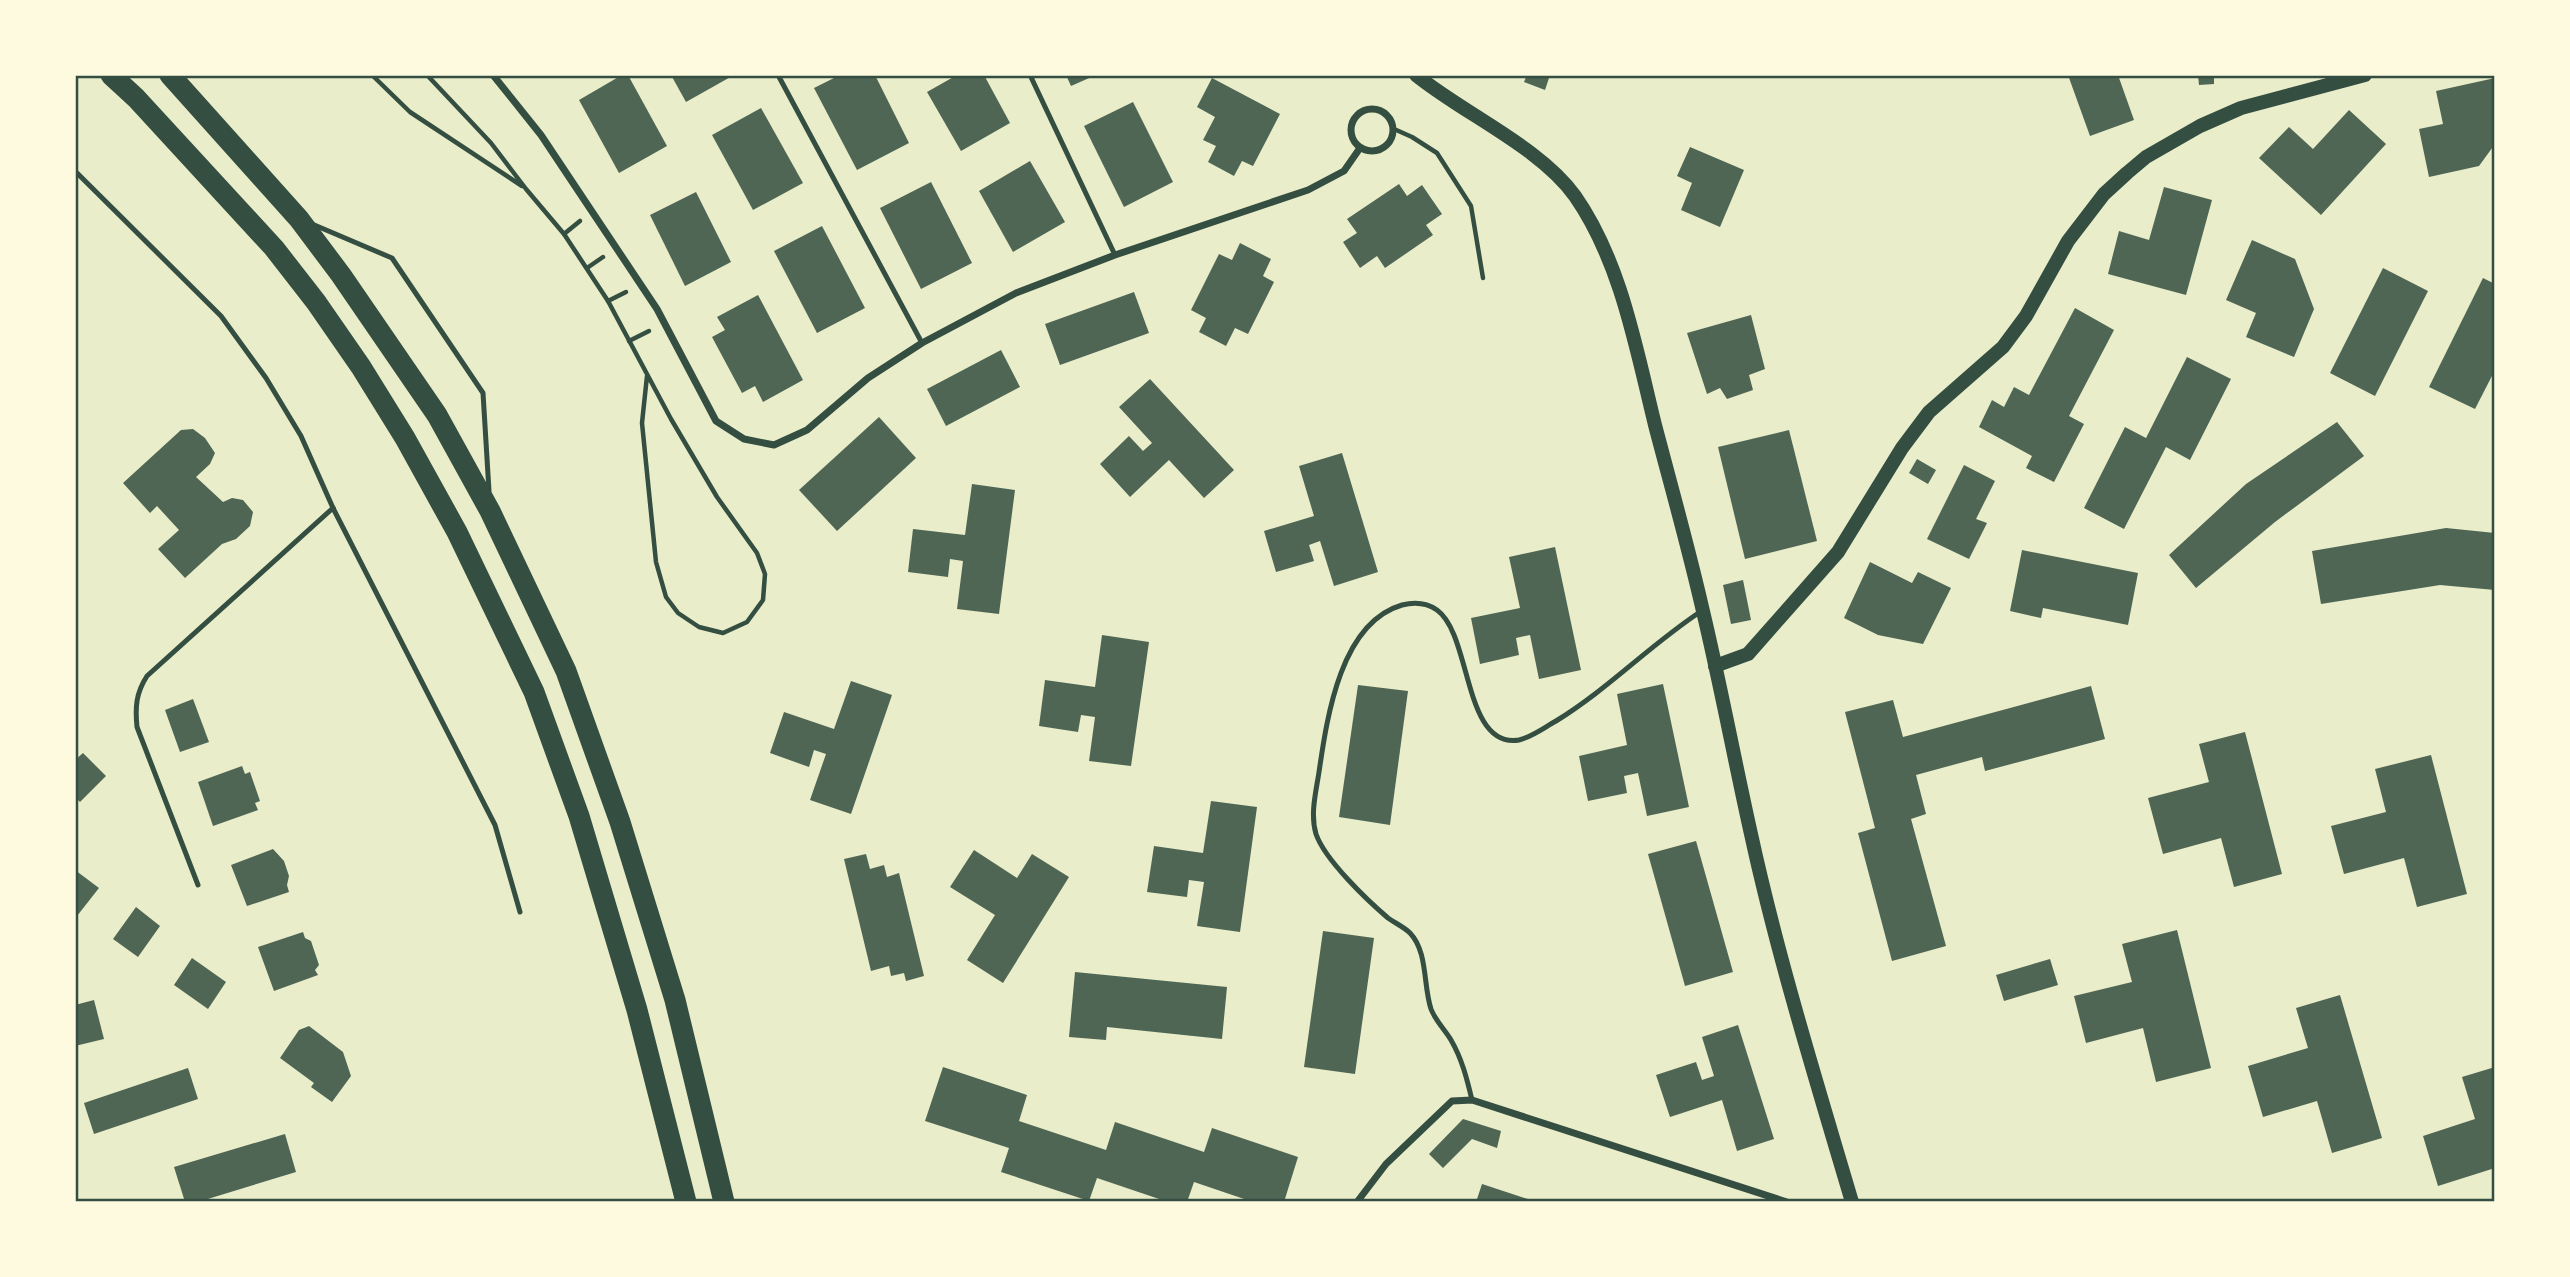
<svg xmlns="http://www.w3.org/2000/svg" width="2570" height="1277" viewBox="0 0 2570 1277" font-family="'Libre Baskerville',serif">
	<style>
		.building { fill: #4f6655 }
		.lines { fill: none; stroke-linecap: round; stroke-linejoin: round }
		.path { stroke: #344e41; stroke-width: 4.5 }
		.service { stroke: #344e41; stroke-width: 5 }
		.minor { stroke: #344e41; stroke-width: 7 }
		.secondary { stroke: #344e41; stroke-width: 14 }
		.motorway { stroke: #344e41; stroke-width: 21 }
		.neatline { fill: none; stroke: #344e41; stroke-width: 2.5 }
	</style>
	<rect width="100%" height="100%" fill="#e9edc9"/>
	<g class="building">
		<polygon points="622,75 628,75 667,146 619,173 579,100"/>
		<polygon points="671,75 734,75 686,102"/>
		<polygon points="840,75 875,75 909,143 857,170 814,88"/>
		<polygon points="957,75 984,75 1010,123 961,151 927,92"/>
		<polygon points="1066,75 1096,75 1071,86"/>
		<polygon points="1527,75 1550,75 1545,90 1524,82"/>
		<polygon points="2068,75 2118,75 2134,120 2090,136"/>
		<polygon points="2198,75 2214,75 2214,84 2199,85"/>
		<polygon points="1212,78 1280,114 1253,166 1242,161 1234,176 1208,162 1216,146 1203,140 1215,117 1197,107"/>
		<polygon points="2495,78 2495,144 2479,166 2429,177 2419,129 2443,124 2436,91"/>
		<polygon points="1133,102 1173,182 1124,207 1084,126"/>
		<polygon points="761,108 803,183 753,210 712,135"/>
		<polygon points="2349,110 2386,144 2321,215 2259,158 2289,127 2313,149"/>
		<polygon points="1690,147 1744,170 1720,227 1681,210 1692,183 1677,176"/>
		<polygon points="1030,161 1065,222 1013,252 979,191"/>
		<polygon points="931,182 972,263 921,289 880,208"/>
		<polygon points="1399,184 1407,196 1422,185 1442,214 1426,225 1433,235 1385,268 1377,256 1360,268 1343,242 1357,233 1347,219"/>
		<polygon points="2164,187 2212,200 2186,295 2108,274 2119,231 2149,240"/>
		<polygon points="696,192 731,262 685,286 650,215"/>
		<polygon points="822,226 865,308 817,333 774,251"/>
		<polygon points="2252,240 2295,259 2314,309 2294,357 2246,337 2256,313 2226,300"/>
		<polygon points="1240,243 1271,259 1263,276 1274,282 1248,334 1235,328 1226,346 1199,332 1206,318 1191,310 1219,254 1232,260"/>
		<polygon points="2383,268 2428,291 2375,396 2330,373"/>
		<polygon points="2483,278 2495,284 2495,370 2475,409 2429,387"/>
		<polygon points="1134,292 1149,333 1060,365 1045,324"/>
		<polygon points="758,295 803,380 763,402 755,386 742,393 712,337 725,330 717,317"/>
		<polygon points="2075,308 2114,330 2069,416 2084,424 2054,482 2026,468 2032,456 1979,427 1992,400 2004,407 2014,387 2029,395"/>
		<polygon points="1751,315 1765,369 1749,375 1753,390 1727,399 1720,388 1707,394 1687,333"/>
		<polygon points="1001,350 1020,387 946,426 927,389"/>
		<polygon points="2187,357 2231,379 2190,460 2166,447 2124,529 2084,508 2125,427 2146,438"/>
		<polygon points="1150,379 1234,470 1204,498 1169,460 1130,497 1100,464 1129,436 1143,451 1152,443 1119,407"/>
		<polygon points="879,417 916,458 837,531 799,490"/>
		<polygon points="2337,422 2364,456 2275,522 2196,588 2169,555 2246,484"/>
		<polygon points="193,429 205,438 215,453 210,464 196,477 223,502 232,498 243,500 253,512 250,526 236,539 222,544 185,578 158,549 179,530 157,506 150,513 123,483 181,430"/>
		<polygon points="1789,430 1817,541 1745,559 1718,447"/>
		<polygon points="1342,453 1378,572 1334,586 1320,541 1309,545 1314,561 1276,572 1264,531 1314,516 1299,466"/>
		<polygon points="1917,459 1936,470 1928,484 1909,473"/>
		<polygon points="1964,465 1995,481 1976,519 1987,523 1969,559 1927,539"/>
		<polygon points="972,484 1015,490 999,614 957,609 963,561 950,559 948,577 908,572 913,529 965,535"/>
		<polygon points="2446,528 2495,533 2495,590 2440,585 2321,604 2312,551"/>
		<polygon points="1555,547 1581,670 1539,679 1530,635 1516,638 1519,655 1480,664 1471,618 1520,608 1509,557"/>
		<polygon points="2022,550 2138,573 2128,625 2043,608 2041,618 2010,611"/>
		<polygon points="1870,562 1912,583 1918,572 1951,588 1923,644 1878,635 1844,618"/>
		<polygon points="1743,580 1751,620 1731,624 1723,585"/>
		<polygon points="1102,635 1149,642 1131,766 1089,761 1095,717 1081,715 1078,732 1039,726 1045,680 1095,687"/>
		<polygon points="851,681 892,695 851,814 810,800 826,754 814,750 809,767 770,753 784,712 834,729"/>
		<polygon points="1663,684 1689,807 1647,816 1638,773 1624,776 1627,793 1588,801 1579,756 1627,745 1617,694"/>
		<polygon points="1358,685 1408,691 1390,825 1339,817"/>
		<polygon points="2091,686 2105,739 1985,771 1982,757 1916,775 1926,814 1911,819 1946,946 1892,961 1858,833 1875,828 1845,712 1893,700 1903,737"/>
		<polygon points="193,699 209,742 180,752 165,710"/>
		<polygon points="2245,732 2282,874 2234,887 2221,838 2163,854 2148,798 2209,782 2199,744"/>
		<polygon points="83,753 106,776 80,802 75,797 75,760"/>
		<polygon points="2431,755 2467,894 2417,907 2404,858 2344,874 2331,826 2386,812 2375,769"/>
		<polygon points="242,766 245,774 250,772 260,801 255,803 258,810 213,826 198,782"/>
		<polygon points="1211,801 1257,807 1240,932 1197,926 1204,882 1189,880 1187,897 1147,892 1154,846 1203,853"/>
		<polygon points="1696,841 1733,972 1685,986 1648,854"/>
		<polygon points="273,849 284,861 289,876 287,885 289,892 247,906 231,865"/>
		<polygon points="974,850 1017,878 1032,854 1069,877 1003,983 967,960 995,915 950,887"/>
		<polygon points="866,854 870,869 884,865 887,877 899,873 924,976 906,981 904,973 891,976 889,966 871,971 844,859"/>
		<polygon points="75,870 99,888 77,916 75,915"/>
		<polygon points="136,907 160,926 138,957 113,939"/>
		<polygon points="2177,930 2211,1068 2156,1082 2143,1028 2086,1043 2074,996 2132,982 2122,944"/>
		<polygon points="1323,931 1374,938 1355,1074 1304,1067"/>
		<polygon points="303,932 305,938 311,941 319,965 315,970 318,975 274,991 258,947"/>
		<polygon points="192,958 226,982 208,1009 174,985"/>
		<polygon points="2050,959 2058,985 2004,1001 1996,975"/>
		<polygon points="1075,972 1227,987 1222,1039 1107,1027 1106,1040 1069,1037"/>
		<polygon points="2340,995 2382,1138 2332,1153 2317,1101 2263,1117 2248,1066 2308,1048 2296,1008"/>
		<polygon points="94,1000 104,1039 75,1046 75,1005"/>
		<polygon points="1738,1025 1774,1139 1737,1151 1722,1100 1670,1117 1656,1075 1696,1062 1702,1080 1714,1076 1702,1037"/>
		<polygon points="309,1026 343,1052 351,1076 332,1102 311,1087 314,1083 280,1058 299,1030"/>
		<polygon points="943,1067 1027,1095 1019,1121 1106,1150 1115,1122 1204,1152 1212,1128 1298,1157 1284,1202 1253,1202 1194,1182 1187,1202 1168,1202 1097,1178 1089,1201 1001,1172 1009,1148 925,1121"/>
		<polygon points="2495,1067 2495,1168 2438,1186 2423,1136 2475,1119 2462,1077"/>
		<polygon points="188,1068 198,1099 94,1134 84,1103"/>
		<polygon points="1463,1119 1501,1131 1497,1148 1472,1139 1443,1168 1429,1154"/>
		<polygon points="285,1134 296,1172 198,1202 185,1202 174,1167"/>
		<polygon points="1482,1184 1534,1201 1534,1202 1476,1202"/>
	</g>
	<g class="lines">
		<g class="path">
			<polyline points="372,75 410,112 522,186"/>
			<polyline points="427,75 491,143 526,189 564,234 608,301 671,419 717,497 757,553 765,574 763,600 747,622 723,633 699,627 678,613 666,597 656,562 642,423 647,376"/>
			<polyline points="1394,129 1412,137 1437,153 1471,206 1483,278"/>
			<polyline points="564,234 580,221"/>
			<polyline points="587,268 603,257"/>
			<polyline points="608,301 626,292"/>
			<polyline points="629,341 649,331"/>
		</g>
		<g class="service">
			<polyline points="778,75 922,343"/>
			<polyline points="1030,75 1115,255"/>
			<polyline points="75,171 221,316 266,378 301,436 333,508 495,825 520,912"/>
			<polyline points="312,224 392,258 483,393 489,491"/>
			<path d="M198 885 137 727C135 707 136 693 147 676L333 508"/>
			<path d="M1472 1100C1467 1079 1462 1059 1451 1040 1445 1030 1435 1020 1431 1009 1423 985 1428 952 1410 933 1404 927 1395 923 1388 918 1367 900 1325 860 1316 834 1310 814 1316 792 1319 772 1327 718 1340 623 1402 605 1414 602 1427 603 1437 610 1472 635 1463 749 1519 740 1532 737 1545 727 1556 721 1608 689 1650 645 1700 612"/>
		</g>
		<g class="minor">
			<polyline points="493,75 541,135 657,309 716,421 744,439 774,445 807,430 868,378 922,343 1016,293 1115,255 1308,190 1344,171 1360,148"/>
			<circle cx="1372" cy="130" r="21"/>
			<polyline points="1357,1202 1386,1164 1452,1101 1472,1100 1787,1202"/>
		</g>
		<g class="secondary">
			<path d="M1416 75C1464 114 1540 147 1575 196 1621 262 1636 348 1655 425 1671 486 1688 546 1702 607 1720 682 1734 758 1751 834 1778 958 1816 1080 1852 1202"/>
			<polyline points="1715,666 1748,654 1838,552 1902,448 1929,412 2003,347 2026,316 2068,241 2104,194 2127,173 2146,157 2200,126 2241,108 2365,75"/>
		</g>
		<g class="motorway">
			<polyline points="111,75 136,98 274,248 316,302 361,367 405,438 457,532 534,692 579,816 637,1010 686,1202"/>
			<polyline points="170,75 299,219 341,275 437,415 490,511 566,671 620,822 675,1000 724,1202"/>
		</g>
	</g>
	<rect width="2570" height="1277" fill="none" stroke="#fefae0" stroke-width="154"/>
	<rect x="77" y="77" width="2416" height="1123" class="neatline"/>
</svg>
